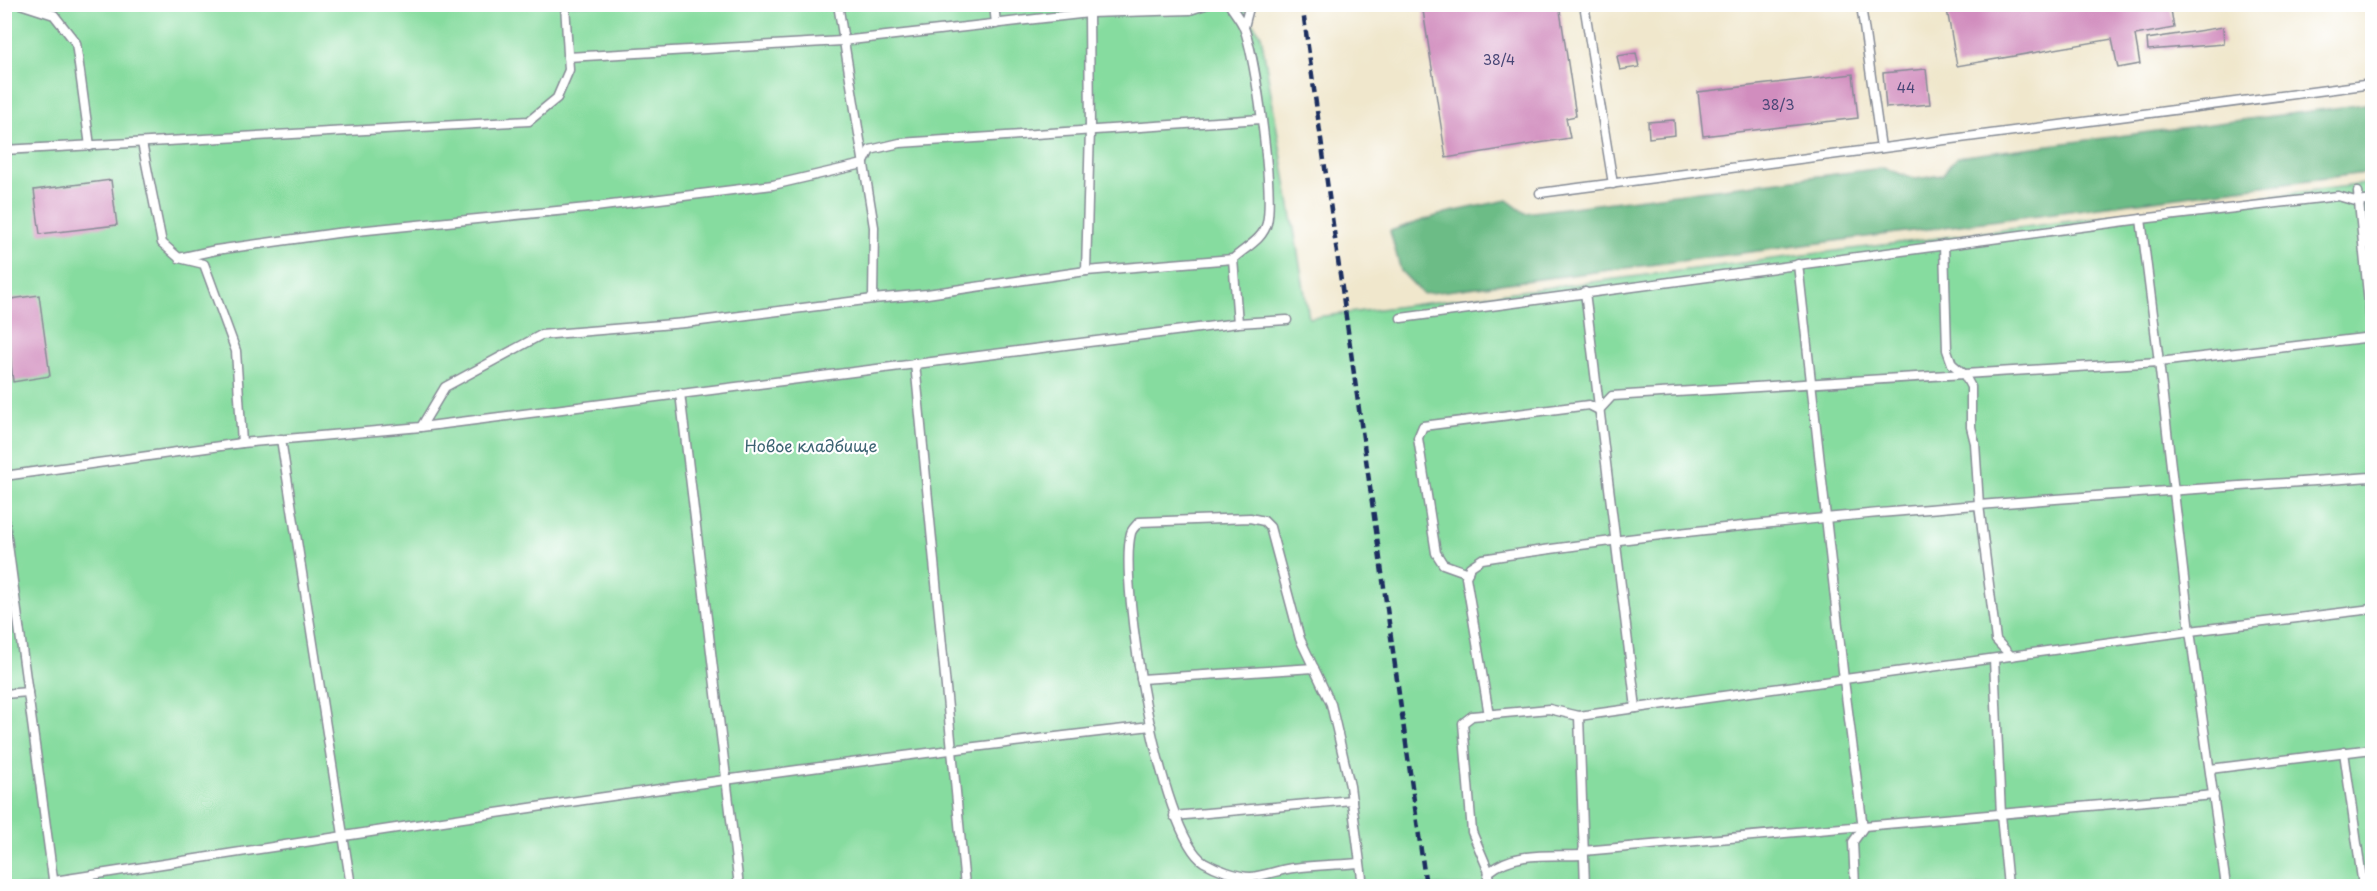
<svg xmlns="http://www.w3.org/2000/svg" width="2377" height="891" viewBox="0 0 2377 891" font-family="'Playpen Sans',sans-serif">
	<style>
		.green { fill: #86dc9f; stroke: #50867e; stroke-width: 1.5 }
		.forest { fill: #6cbc86; stroke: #447672; stroke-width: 1.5 }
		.building { fill: #d18dbe }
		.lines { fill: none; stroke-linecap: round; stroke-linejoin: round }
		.service-casing { stroke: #868b95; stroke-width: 11 }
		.service { stroke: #fff; stroke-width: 8 }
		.rail { stroke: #1b2f5e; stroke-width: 4.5; stroke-dasharray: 9 4.5; stroke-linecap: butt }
		.labels { text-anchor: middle; stroke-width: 4.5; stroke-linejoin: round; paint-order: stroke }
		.number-label { font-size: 14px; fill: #484676 }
		.park-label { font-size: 16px; fill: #3b6372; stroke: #fff }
	</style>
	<rect width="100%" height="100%" fill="#fff"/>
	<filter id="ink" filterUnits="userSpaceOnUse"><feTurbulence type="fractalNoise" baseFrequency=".0167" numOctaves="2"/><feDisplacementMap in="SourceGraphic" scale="12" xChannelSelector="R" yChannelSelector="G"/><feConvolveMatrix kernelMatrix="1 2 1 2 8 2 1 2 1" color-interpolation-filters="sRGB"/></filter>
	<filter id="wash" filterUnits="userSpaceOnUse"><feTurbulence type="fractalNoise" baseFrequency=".008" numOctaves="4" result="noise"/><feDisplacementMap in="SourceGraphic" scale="24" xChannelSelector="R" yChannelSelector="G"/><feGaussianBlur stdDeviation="1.35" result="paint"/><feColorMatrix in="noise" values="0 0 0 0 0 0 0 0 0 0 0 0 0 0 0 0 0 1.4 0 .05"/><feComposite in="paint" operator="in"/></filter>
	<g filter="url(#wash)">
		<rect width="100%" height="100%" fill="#f0e7cc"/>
		<polygon class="green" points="5,5 1241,5 1261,35 1309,318 2372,183 2372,886 5,886"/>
		<polygon class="forest" points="2372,103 2372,172 1423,294 1401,271 1390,231 1446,213 1507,200 1525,213 1883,168 1916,179 1942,175 1957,157"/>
		<g id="blocks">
			<g class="building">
				<polygon points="1422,4 1559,4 1576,116 1566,118 1570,138 1446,158"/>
				<polygon points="1946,4 2170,4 2174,28 2135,35 2140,64 2118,68 2112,39 1957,66"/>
				<polygon points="2223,27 2224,44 2148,50 2147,39"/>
				<polygon points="1636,53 1639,67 1620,70 1617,56"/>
				<polygon points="1926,69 1930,104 1886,108 1883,73"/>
				<polygon points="1853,74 1858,118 1703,136 1698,92"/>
				<polygon points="1674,120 1675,135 1649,138 1648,122"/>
				<polygon points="111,180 117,225 40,234 34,190"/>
				<polygon points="39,295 50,376 13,382 4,300"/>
			</g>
		</g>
	</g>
	<g filter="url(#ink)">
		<use href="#blocks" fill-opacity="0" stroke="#868b95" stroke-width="1.5"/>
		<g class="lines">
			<defs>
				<g id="service">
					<polyline points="20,4 54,15 76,43 90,146"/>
					<polyline points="838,4 874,227 873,299"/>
					<polyline points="994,4 996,24"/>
					<path d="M1229 4C1234 12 1241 20 1244 28 1256 59 1274 191 1267 223 1263 240 1244 248 1233 259L1238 323"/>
					<polyline points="1584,4 1613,184"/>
					<polyline points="1861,5 1881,148"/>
					<polyline points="1244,27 1250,4"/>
					<polyline points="568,57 842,41 1089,13 1190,10 1208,4"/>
					<polyline points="142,143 162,243 179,258 204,264 236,351 242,443"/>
					<polyline points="4,150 529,121 557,98 569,70 565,4"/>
					<polyline points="2358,192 2372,335"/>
					<polyline points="1540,193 2372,84"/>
					<polyline points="2141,219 2159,362 2372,337"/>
					<polyline points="1944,245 1947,350 1952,364 1964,374 1971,387 1971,427 1975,443 1979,505 1996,640 2011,656"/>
					<polyline points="179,258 216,250 337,233 587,208 773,185 863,164 870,150 900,143 1261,119"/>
					<polyline points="1798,264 1844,680 1863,828 1853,842 1855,886"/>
					<polyline points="1086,271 1090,129 1089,13"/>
					<polyline points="1585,292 1636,708"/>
					<polyline points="1401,318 2141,219 2338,196 2359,202 2372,200"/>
					<polyline points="915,363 965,886"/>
					<polyline points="680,393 739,886"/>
					<polyline points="421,427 1238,323 1287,320"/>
					<polyline points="281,439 351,886"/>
					<polyline points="4,476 242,443 421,427 445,387 541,335 685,323 873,299 927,294 1086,271 1233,259"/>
					<polyline points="4,515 54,886"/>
					<polyline points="1468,573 1443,564 1436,553 1418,438 1423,426 1589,405 1599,410 1612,396 2159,362 2190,631 2226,886"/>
					<polyline points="1994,659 2001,815 2008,886"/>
					<polyline points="1141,679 1314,668"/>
					<polyline points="4,694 28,692"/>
					<path d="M1489 715 1466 577 1470 567 1482 559C1777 514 2075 498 2372 477"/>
					<polyline points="1579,716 1585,886"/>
					<polyline points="2344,752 2363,886"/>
					<polyline points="2210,769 2372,749"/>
					<polyline points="1174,816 1352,800"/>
					<polyline points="1583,851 2214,795"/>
					<path d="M1360 863C1336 865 1311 865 1287 869 1276 871 1263 876 1251 877 1237 877 1216 869 1204 862 1160 835 1118 582 1131 533 1132 529 1136 526 1139 522L1250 518 1264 521 1270 527 1300 639 1331 704 1350 786 1363 886"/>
					<path d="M1489 872C1514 851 1551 856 1583 855"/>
					<path d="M54 881C418 824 784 767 1151 726"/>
					<polyline points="1486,886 1489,872 1472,832 1463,723 1472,716 1549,709 1579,716 2190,631 2372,609"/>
				</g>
			</defs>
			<use href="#service" class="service-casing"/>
			<use href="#service" class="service"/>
			<polyline class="rail" points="1302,4 1426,886"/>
		</g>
	</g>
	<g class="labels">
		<g class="number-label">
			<text x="1499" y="65">38/4</text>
			<text x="1906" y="93">44</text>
			<text x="1778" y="110">38/3</text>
		</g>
		<g class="park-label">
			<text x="811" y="452">Новое кладбище</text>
		</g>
	</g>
	<rect width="2377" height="891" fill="none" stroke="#fff" stroke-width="24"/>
</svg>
